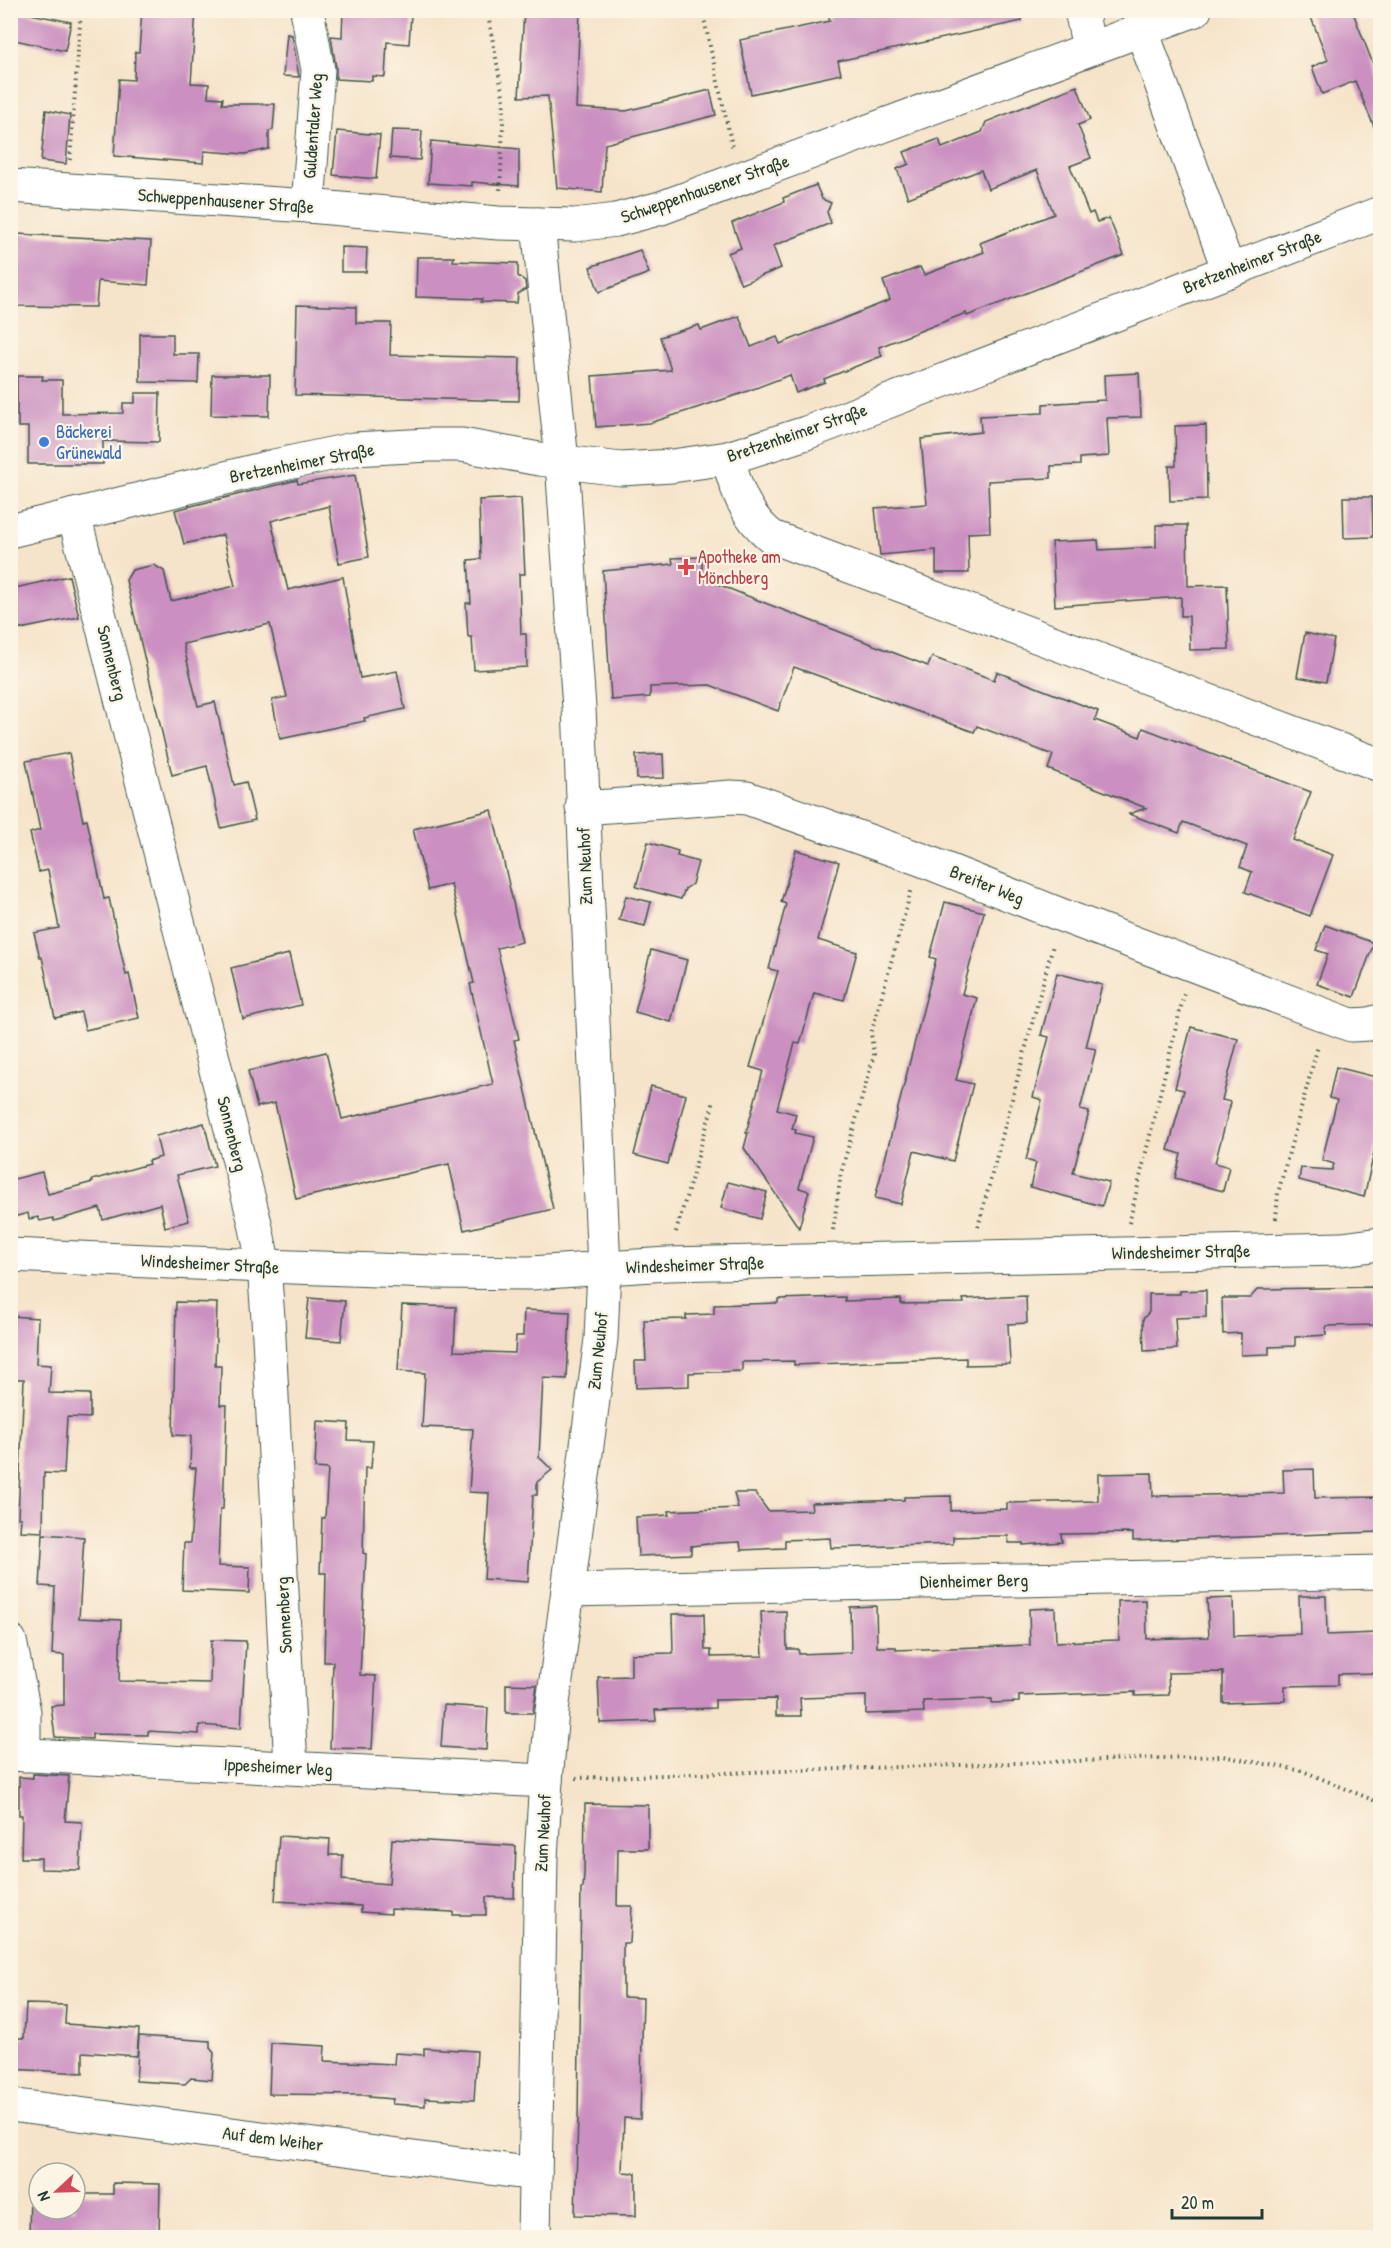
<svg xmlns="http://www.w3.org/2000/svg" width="1391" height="2248" viewBox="0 0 1391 2248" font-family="'Patrick Hand',sans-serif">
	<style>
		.building { fill: #cb90c1 }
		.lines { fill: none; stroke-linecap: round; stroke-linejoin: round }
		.minor-casing { stroke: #3f564a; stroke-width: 35 }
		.path { stroke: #3f564a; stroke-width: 4; stroke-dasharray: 1.5 4.5; stroke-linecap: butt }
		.minor { stroke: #fff; stroke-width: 33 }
		.shop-dot { fill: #3f7fe0; stroke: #fcf5e5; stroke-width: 2 }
		.health-dot { fill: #e0444e; stroke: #fcf5e5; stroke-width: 2 }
		.labels { text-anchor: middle; stroke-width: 4.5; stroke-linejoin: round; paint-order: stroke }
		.street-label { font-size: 18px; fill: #1f3d34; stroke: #fcf5e5 }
		.shop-label { font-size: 18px; fill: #366cbe; stroke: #fcf5e5; text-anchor: start }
		.health-label { font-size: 18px; fill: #be3a42; stroke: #fcf5e5; text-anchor: start }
	</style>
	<rect width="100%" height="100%" fill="#fcf5e5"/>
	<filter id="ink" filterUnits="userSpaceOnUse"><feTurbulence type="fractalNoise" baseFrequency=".0167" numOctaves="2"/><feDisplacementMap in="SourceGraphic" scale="12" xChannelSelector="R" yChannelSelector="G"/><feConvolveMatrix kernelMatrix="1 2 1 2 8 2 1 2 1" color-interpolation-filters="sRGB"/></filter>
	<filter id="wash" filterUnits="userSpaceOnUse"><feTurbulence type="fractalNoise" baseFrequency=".008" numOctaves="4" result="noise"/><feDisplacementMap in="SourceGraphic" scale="24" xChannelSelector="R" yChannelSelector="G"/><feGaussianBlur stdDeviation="1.35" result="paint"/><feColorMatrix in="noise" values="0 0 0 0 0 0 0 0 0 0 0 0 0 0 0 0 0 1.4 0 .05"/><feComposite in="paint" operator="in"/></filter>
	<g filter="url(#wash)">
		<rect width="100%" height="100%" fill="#f6e4ca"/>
		<g id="blocks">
			<g class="building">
				<polygon points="10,10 71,22 65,51 10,39"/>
				<polygon points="142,10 196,10 191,83 209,84 208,97 223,98 222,104 275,104 273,130 269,131 269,149 245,154 204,151 203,163 114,156 119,79 134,80 135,52 139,52"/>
				<polygon points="343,10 411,14 409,44 387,42 385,77 372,76 372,81 336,79 336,67 331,36 342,37"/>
				<polygon points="524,10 580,10 576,108 626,111 710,90 716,115 605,144 602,192 557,188 548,96 519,97"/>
				<polygon points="827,10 1020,10 1022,21 838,61 841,74 751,94 740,40 830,21"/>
				<polygon points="1308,10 1352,10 1380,82 1380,141 1355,81 1322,94 1312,67 1328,60"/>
				<polygon points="287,34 292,35 299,77 283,76"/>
				<polygon points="1077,86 1090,120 1078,125 1091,158 1070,166 1089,214 1093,212 1097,222 1109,218 1124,255 967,316 966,313 879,347 882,356 824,379 825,382 796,393 790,375 740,394 650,423 596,427 592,376 671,370 660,337 699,325 701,330 739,316 751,347 777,337 780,344 890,300 883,281 920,267 924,275 984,252 980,243 1054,214 1037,170 988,189 981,170 908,198 897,169 909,164 904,152 939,139 942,148 982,132 986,122"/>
				<polygon points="46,110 70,115 66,164 41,161"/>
				<polygon points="392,130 422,131 420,160 390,158"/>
				<polygon points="337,131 380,135 376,179 333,175"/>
				<polygon points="431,141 519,149 519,186 472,182 472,186 428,183"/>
				<polygon points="816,185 822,199 831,203 827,212 831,223 773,246 781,268 741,284 728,253 741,248 732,223 784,202 783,198"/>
				<polygon points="17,234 151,241 148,285 98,281 96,307 16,306"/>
				<polygon points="341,247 367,248 366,272 341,272"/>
				<polygon points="640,250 649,273 599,292 590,267"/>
				<polygon points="417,257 454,257 453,261 518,263 518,276 525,281 526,289 518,294 517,303 481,302 482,299 416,297"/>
				<polygon points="297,305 356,307 356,323 391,323 390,355 520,358 519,401 295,395"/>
				<polygon points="140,334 173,334 173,354 199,354 198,383 140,382"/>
				<polygon points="1139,373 1141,417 1107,418 1109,456 1080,458 1080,465 1051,466 1051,478 988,481 990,532 968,533 969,573 936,573 936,550 880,555 875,508 927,504 921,439 981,432 980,416 1043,413 1043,404 1105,400 1104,375"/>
				<polygon points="212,375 270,375 269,416 211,415"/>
				<polygon points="17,376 43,376 42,380 62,380 62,414 123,413 123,403 135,403 135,393 160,393 159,442 103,441 103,464 28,464 28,427 18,427 18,416 17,416"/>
				<polygon points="1206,425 1207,500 1170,501 1169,466 1176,466 1175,426"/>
				<polygon points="355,475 369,557 339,563 329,506 271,521 288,590 343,577 360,678 397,671 405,709 364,718 365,721 280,739 272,700 287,697 270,624 183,644 198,706 215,702 234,785 246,782 255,820 221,828 207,766 172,775 126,580 132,570 154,565 164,571 171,601 235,586 223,535 184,544 175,510 297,480 298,484"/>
				<polygon points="1343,497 1372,497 1373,537 1344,538"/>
				<polygon points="521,498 525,574 519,574 521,634 526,634 527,667 474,670 472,637 468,637 466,603 471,603 468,560 481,559 479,500"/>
				<polygon points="1156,525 1187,525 1188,586 1227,585 1229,649 1190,650 1189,616 1181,616 1181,597 1055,606 1052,542 1098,540 1099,550 1156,547"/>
				<polygon points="702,557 702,578 765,603 928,666 932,657 994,680 997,672 1098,711 1095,720 1140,737 1143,728 1311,792 1293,840 1333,855 1310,916 1245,892 1252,872 1240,867 1247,846 1183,822 1179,833 1129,814 1146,808 1048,769 1053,755 977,726 974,732 794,667 778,711 710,685 650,687 650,697 611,700 603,571 673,564 672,558"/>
				<polygon points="69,576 79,617 20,629 10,589"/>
				<polygon points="1305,633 1334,639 1326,682 1297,677"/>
				<polygon points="69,753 83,821 87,820 104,899 109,898 126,975 129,974 139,1018 85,1030 81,1012 55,1018 42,957 40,958 34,933 59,928 48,870 39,872 30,833 40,830 26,761"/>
				<polygon points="663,754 664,778 637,779 636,755"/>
				<polygon points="492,810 522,942 497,948 519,1039 514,1040 553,1209 464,1230 449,1164 296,1199 275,1103 257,1107 248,1071 326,1052 342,1119 493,1084 470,984 474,983 451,884 428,890 413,829"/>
				<polygon points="648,842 678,851 677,856 698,862 692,884 685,889 681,899 636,887"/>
				<polygon points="796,850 839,862 818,940 857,952 844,1000 814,993 800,1044 795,1043 777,1109 796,1114 792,1129 796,1130 795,1133 813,1137 799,1188 809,1191 799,1228 744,1148 748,1133 746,1133 763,1071 750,1067 778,971 769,969 786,904 781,902"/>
				<polygon points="626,896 651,902 645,926 619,920"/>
				<polygon points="945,902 984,912 962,994 977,998 956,1080 973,1084 953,1161 914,1151 901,1204 875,1198 936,959 930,957"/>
				<polygon points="1325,925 1374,943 1354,997 1317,984 1328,954 1316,950"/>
				<polygon points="651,950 687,960 671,1022 635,1012"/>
				<polygon points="289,954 301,1005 243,1019 231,968"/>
				<polygon points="1057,973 1102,985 1086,1047 1096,1049 1080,1110 1089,1112 1073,1173 1109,1182 1102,1206 1030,1187 1036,1163 1026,1160 1042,1100 1033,1097 1049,1037 1041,1035"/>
				<polygon points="1191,1027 1238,1039 1222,1100 1231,1102 1215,1163 1229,1167 1223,1191 1175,1178 1181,1154 1168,1150 1184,1090 1175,1088"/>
				<polygon points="1336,1067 1380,1078 1380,1126 1364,1197 1299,1180 1301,1168 1332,1170 1334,1164 1322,1160 1337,1100 1329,1098"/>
				<polygon points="651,1086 686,1095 668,1164 634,1155"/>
				<polygon points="204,1123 215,1166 177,1175 189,1221 165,1227 160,1204 103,1220 100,1208 54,1221 53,1218 40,1221 38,1217 29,1219 28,1213 10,1218 10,1180 42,1172 48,1194 93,1182 92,1180 149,1164 148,1161 161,1157 156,1136"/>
				<polygon points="728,1182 767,1192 760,1219 721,1208"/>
				<polygon points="1375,1287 1376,1325 1326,1326 1326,1335 1295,1337 1295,1346 1269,1347 1269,1354 1241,1355 1241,1333 1223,1334 1222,1298 1250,1298 1258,1289"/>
				<polygon points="1206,1290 1206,1317 1175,1318 1177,1349 1144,1351 1143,1319 1149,1312 1149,1294 1180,1294 1180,1291"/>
				<polygon points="1026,1296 1027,1323 1008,1324 1010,1364 966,1365 966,1358 794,1365 794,1361 742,1362 742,1371 689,1373 689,1386 636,1388 635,1361 646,1361 644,1320 686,1319 686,1315 714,1314 714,1305 778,1303 778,1299 845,1297 845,1301 901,1299 901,1304 964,1303 963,1299"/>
				<polygon points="309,1298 345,1301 341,1341 305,1338"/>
				<polygon points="176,1302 217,1303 215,1366 221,1366 220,1405 227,1405 223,1509 220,1509 218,1566 250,1567 249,1593 182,1590 184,1543 190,1543 196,1468 190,1468 191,1436 173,1435"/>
				<polygon points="402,1305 456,1307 454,1351 515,1353 516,1336 523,1336 524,1310 570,1312 567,1379 543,1378 539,1457 552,1470 537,1482 537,1495 533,1495 528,1582 484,1579 489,1493 469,1492 473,1429 422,1427 425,1373 398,1371"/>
				<polygon points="10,1316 38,1318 36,1364 51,1365 49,1393 90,1394 90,1418 67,1417 64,1474 44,1473 43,1532 20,1531 21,1518 18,1518 24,1379 10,1379"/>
				<polygon points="317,1421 349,1423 348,1440 373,1441 371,1468 365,1468 363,1553 366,1554 360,1675 376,1676 372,1749 330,1748 333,1662 324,1662 326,1573 320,1573 322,1518 325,1518 328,1469 315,1468"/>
				<polygon points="1314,1469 1315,1498 1380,1497 1380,1532 1133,1541 1133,1533 1061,1534 1062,1542 1023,1545 1023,1543 1009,1543 1008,1536 986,1536 953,1537 953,1544 831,1548 830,1538 785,1540 785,1548 741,1550 740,1542 717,1543 691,1546 691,1554 638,1556 636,1517 669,1515 668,1511 738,1508 734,1493 755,1493 768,1511 812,1510 811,1503 904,1500 904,1497 951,1496 951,1511 1007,1509 1007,1503 1098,1501 1098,1474 1152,1473 1153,1496 1253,1494 1284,1493 1283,1470"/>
				<polygon points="43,1534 84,1537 79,1618 121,1620 119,1681 210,1683 211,1640 246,1641 241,1728 199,1725 199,1734 148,1731 148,1735 92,1734 92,1739 55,1737 51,1706 64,1705 64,1655 52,1654 55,1587 40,1586"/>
				<polygon points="1299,1596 1326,1596 1327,1635 1376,1633 1378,1673 1338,1674 1338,1685 1285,1686 1285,1701 1223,1703 1223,1672 1168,1673 1169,1695 1135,1696 1135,1692 1019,1696 1019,1702 992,1703 992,1699 923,1701 924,1712 866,1714 866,1696 800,1698 801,1716 776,1716 776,1699 715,1700 715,1708 655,1710 656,1721 600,1723 598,1677 631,1676 631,1654 673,1653 672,1614 704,1614 705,1650 711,1650 711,1657 763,1656 761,1612 786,1611 787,1649 798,1649 799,1654 851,1652 850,1607 876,1606 877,1647 896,1647 896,1650 1030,1645 1029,1609 1055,1608 1056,1642 1119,1640 1118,1601 1146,1600 1147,1639 1209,1637 1207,1599 1233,1598 1234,1636 1300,1634"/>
				<polygon points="506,1684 537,1685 533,1713 506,1713"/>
				<polygon points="444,1705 488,1708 486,1750 441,1747"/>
				<polygon points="33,1774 69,1776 65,1821 82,1822 80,1870 41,1869 41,1858 21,1858 22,1815 19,1815 19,1777 33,1778"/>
				<polygon points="585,1804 648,1805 648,1849 618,1849 617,1906 632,1906 630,1943 623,1943 623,1997 643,1998 640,2119 624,2118 622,2172 636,2173 636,2216 575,2215 578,2118 581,1888 583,1888 584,1874"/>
				<polygon points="279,1836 330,1839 329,1855 343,1855 342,1880 389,1884 392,1839 516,1846 514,1898 486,1897 486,1915 453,1915 453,1912 391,1909 391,1914 361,1912 361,1906 275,1901"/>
				<polygon points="26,2004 66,2005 65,2024 139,2029 137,2056 83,2052 83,2073 10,2069 10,2038 24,2038"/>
				<polygon points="139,2036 210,2041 210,2048 214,2053 212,2080 191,2078 185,2084 136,2081"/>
				<polygon points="271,2043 325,2046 324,2061 394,2064 395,2053 424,2055 424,2048 477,2051 474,2100 425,2098 425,2106 392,2104 393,2099 369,2097 370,2095 269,2094"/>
				<polygon points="113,2183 160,2184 159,2236 78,2235 78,2238 29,2238 30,2193 39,2193 39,2209 75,2209 75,2194 113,2194"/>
			</g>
		</g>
	</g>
	<g filter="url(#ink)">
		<use href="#blocks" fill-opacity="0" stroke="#3f564a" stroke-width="1.5"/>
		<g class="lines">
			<defs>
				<g id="minor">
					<polyline points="307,10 318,70 308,206"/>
					<polyline points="1081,10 1089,48"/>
					<polyline points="1142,31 1229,271"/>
					<polyline points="10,186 308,206 498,223 575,225 616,220 661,208 1195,10"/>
					<path d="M728 458C736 489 746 517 772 537L1380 765"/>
					<polyline points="74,515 255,1223 264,1266 268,1318 291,1767"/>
					<polyline points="10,531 274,466 354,449 429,445 462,445 539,459 621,469 672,466 728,458 806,433 1380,213"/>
					<polyline points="582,808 731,797 747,798 920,859 1061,915 1351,1025 1369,1024 1380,1021"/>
					<polyline points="10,1255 264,1266 433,1272 531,1273 667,1264 1342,1249 1380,1244"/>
					<polyline points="568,1590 1380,1572"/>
					<polyline points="10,1641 24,1712 24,1755"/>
					<polyline points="10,1754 546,1781"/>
					<polyline points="10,2105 535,2174"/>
					<polyline points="534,2238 541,1857 546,1781 552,1711 601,1339 604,1268 579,708 562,462 538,224"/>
				</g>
			</defs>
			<use href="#minor" class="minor-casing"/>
			<g class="path">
				<polyline points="487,10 504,101 500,192"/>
				<polyline points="702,10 733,150"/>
				<polyline points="70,160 81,10"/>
				<polyline points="1276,1219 1278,1193 1318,1046"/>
				<polyline points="1129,1223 1184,994"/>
				<polyline points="978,1227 1053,945"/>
				<polyline points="833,1230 841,1173 874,1055 871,1034 912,888"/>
				<polyline points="676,1232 714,1101"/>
				<polyline points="576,1778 1222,1756 1303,1771 1380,1803"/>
			</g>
			<use href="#minor" class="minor"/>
		</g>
	</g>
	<circle class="shop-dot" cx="44" cy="442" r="6"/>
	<path class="health-dot" d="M683 558h6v6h6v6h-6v6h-6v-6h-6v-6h6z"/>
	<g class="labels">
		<g class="street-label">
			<text transform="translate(313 126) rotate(-86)" y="6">Guldentaler Weg</text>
			<text transform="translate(705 189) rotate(-19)" y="6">Schweppenhausener Straße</text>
			<text transform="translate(226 201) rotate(4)" y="6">Schweppenhausener Straße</text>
			<text transform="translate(1252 262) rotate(-21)" y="6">Bretzenheimer Straße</text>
			<text transform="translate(797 433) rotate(-19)" y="6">Bretzenheimer Straße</text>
			<text transform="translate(302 463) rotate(-11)" y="6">Bretzenheimer Straße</text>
			<text transform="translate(112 663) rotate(76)" y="6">Sonnenberg</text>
			<text transform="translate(585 866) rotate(-92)" y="6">Zum Neuhof</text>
			<text transform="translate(987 885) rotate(22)" y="6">Breiter Weg</text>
			<text transform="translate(232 1134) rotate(76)" y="6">Sonnenberg</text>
			<text transform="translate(1181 1252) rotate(-1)" y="6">Windesheimer Straße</text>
			<text transform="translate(210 1264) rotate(3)" y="6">Windesheimer Straße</text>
			<text transform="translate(695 1265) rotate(-2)" y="6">Windesheimer Straße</text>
			<text transform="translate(598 1351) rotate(-84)" y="6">Zum Neuhof</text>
			<text transform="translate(974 1581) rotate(-1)" y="6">Dienheimer Berg</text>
			<text transform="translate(284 1615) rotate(-93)" y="6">Sonnenberg</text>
			<text transform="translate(278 1767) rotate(3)" y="6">Ippesheimer Weg</text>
			<text transform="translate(543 1833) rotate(-87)" y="6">Zum Neuhof</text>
			<text transform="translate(273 2139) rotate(7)" y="6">Auf dem Weiher</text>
		</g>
		<g class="shop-label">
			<text x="56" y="438">Bäckerei<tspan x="56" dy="21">Grünewald</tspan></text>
		</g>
		<g class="health-label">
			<text x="698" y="563">Apotheke am<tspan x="698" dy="21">Mönchberg</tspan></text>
		</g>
	</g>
	<rect width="1391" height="2248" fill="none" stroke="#fcf5e5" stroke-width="36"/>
	<g transform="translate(57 2191) rotate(248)"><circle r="28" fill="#fcf5e5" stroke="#a4ab9e" stroke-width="1.5"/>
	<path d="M0-4.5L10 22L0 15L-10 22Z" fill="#d1495b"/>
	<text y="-9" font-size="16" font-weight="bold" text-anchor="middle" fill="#1f3d34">N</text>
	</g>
	<path d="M1172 2209v9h90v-9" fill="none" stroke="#1f3d34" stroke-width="3"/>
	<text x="1181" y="2209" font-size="18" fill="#1f3d34" stroke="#fcf5e5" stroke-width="4.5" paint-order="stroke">20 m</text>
</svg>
